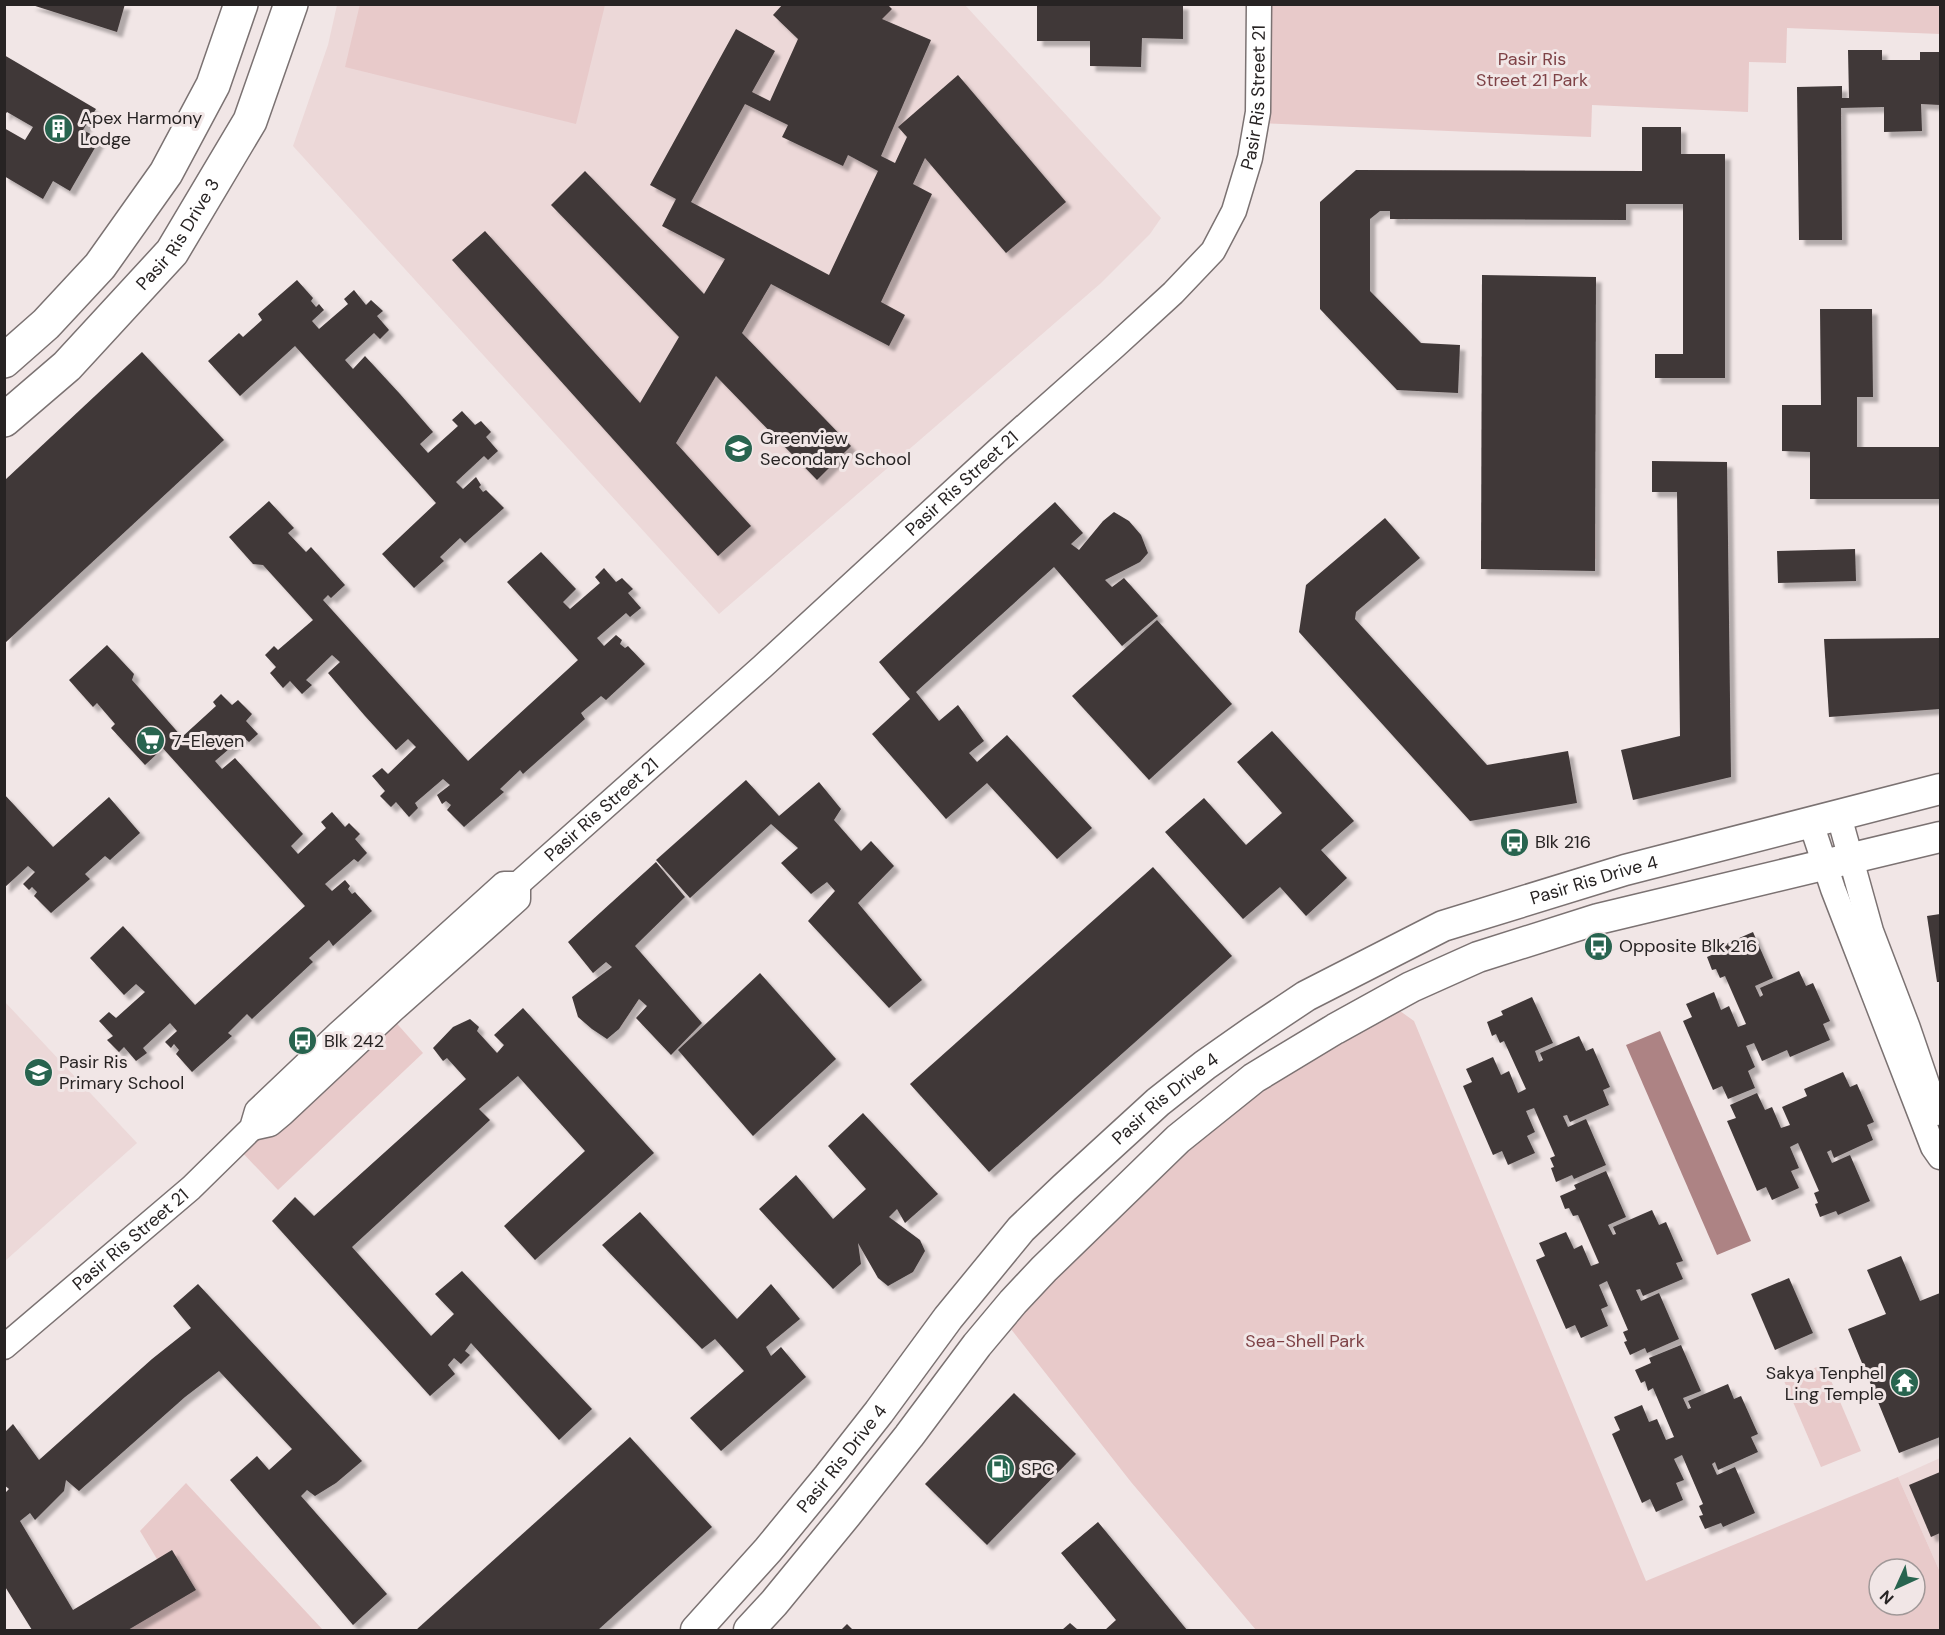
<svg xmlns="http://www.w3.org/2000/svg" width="1945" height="1635" viewBox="0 0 1945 1635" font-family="'DM Sans',sans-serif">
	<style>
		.built { fill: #ecd8d8 }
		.green { fill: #e8caca; fill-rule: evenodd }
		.water { fill: #ad8384 }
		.building { fill: #403838; fill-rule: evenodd; filter: url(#shadow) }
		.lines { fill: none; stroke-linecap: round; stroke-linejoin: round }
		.minor-casing { stroke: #7b7272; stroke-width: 27 }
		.tertiary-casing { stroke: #7b7272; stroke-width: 33 }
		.primary-casing { stroke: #7b7272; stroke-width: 36 }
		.minor { stroke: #fff; stroke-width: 24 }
		.tertiary { stroke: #fff; stroke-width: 30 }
		.primary { stroke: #fff; stroke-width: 33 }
		.labels { text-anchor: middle; stroke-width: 6; stroke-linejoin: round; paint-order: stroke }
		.park-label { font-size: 18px; fill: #7e4246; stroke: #f1e6e6 }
		.street-label { font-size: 18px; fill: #272323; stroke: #f1e6e6 }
		.poi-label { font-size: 18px; fill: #272323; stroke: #f1e6e6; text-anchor: start }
	</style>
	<defs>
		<filter id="shadow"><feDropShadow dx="5.5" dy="5.5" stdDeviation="1.5" flood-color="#0004"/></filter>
	</defs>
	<rect width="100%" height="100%" fill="#f1e6e6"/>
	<g class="built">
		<polygon points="337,5 965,5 1161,218 1150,234 1101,283 719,614 293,146 328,45"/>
		<polygon points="4,1001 137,1143 5,1261 4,1261"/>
		<polygon points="1940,1458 1940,1572 1898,1477"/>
	</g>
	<g class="green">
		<polygon points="360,4 605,5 576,124 345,67"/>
		<polygon points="1267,5 1940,5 1940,34 1787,28 1786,63 1749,62 1748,112 1592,105 1591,137 1259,123"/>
		<path d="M1393 1006 1414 1021 1646 1581 1898 1477 1940 1572V1630H1256L1131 1482 1007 1324 1149 1182 1267 1084ZM1879 1569H1915V1605H1879Z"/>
		<polygon points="384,1009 423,1053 278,1190 237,1147"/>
		<polygon points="1824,1364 1861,1451 1821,1467 1784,1381"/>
		<polygon points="186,1483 323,1630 86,1630 169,1579 140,1531"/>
	</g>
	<polygon class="water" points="1660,1031 1751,1241 1717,1255 1626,1045"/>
	<g class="building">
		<polygon points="29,4 125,4 117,32"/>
		<path d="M783 4H887L892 9 882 19 931 40 881 156 895 163 907 137 898 127 958 75 1066 202 1006 253 925 158 913 184 932 194 881 302 905 315 889 346 771 284 742 333 851 446 817 480 716 376 676 443 751 526 718 556 452 260 485 231 640 403 679 337 551 205 585 171 704 294 725 259 662 226 676 199 650 185 736 29 775 51 752 92 770 101 798 39 773 15ZM745 104 788 125 782 137 843 166 848 155 878 171 829 275 691 202Z"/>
		<polygon points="1037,4 1183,4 1183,39 1142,38 1141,67 1090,66 1090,41 1037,41"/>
		<polygon points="1848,50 1882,50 1882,60 1920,60 1920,52 1940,52 1940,105 1921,104 1922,131 1884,132 1884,107 1841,108 1842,240 1799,240 1797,87 1842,86 1842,98 1849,98"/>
		<polygon points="4,55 96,109 83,130 100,139 70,191 53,181 43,199 4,176 4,128 25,140 33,127 7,112 4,116"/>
		<polygon points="1642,127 1681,127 1681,154 1725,154 1725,378 1655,378 1655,354 1683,354 1683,204 1626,204 1626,220 1390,219 1390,211 1380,211 1370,219 1370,291 1421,343 1460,345 1458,393 1397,390 1320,309 1320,202 1356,170 1642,171"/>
		<polygon points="1482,275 1596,277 1595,571 1481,569"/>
		<polygon points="297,280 313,298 311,301 316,307 319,304 324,310 312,321 319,329 348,304 344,299 354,290 366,305 371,300 383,311 377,316 389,330 380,339 374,333 345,360 353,369 365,356 400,394 433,432 420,444 428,453 458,426 452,420 462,411 475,425 481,421 491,432 486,437 498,451 488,460 484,456 456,482 463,489 476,477 481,485 479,487 483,492 486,490 504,508 465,543 460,538 440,557 444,561 414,588 382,554 436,503 295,346 240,396 208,361 239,333 243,337 262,320 258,314"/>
		<polygon points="1820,309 1872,309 1873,397 1857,397 1857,447 1940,447 1940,499 1810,499 1810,452 1782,451 1782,405 1821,405"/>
		<polygon points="142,352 224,440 5,643 5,480"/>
		<polygon points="1652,461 1727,462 1731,777 1633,800 1621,750 1680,736 1677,492 1652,492"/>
		<polygon points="269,501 294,528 288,533 306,552 311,547 345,585 331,598 328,595 323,600 468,761 578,660 507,582 541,552 576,589 563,602 570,609 600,583 595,577 604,568 616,582 622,578 633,589 628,593 641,608 630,617 626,613 597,638 604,646 616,635 622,640 620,644 625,648 628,646 645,664 606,700 601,696 581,713 585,719 523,774 520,770 500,789 504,792 464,827 447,810 451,805 446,801 442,804 437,795 450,785 443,779 415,803 418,808 409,817 396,802 391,807 380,796 385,791 372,776 382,768 388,774 416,747 408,739 396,750 365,716 328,673 340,662 332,655 306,680 312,685 302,694 290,681 283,688 270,673 276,667 265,655 274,646 278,650 313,620 263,565 253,564 229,537"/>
		<polygon points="1055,502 1083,533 1071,544 1079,550 1103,521 1114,512 1129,521 1141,535 1148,553 1140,562 1105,580 1112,587 1124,578 1158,616 1122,646 1054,567 916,692 939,721 958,705 984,741 969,753 977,762 1007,735 1092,828 1057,859 987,783 946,819 872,734 910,699 879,662"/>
		<polygon points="1385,518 1420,558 1356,612 1355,619 1487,765 1568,751 1577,803 1470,821 1299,632 1306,585"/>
		<polygon points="1855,549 1856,581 1778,583 1777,551"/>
		<polygon points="1157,620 1232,704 1149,780 1072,696"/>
		<polygon points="1940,638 1940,709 1829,717 1824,639"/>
		<polygon points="107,645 134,674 132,680 182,737 216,706 213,702 221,694 232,705 238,700 252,714 246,721 258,734 249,742 243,737 215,761 222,769 235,758 303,834 291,846 298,854 326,828 321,822 332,812 345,827 349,823 360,834 355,839 367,853 358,862 354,859 325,884 332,891 345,880 350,886 348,889 352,894 355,892 372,911 333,946 329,940 309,958 313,962 252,1019 247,1014 228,1033 232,1036 192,1072 176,1054 179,1050 174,1044 171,1048 165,1042 177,1031 170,1023 143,1048 147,1053 136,1061 124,1047 119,1052 107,1040 113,1036 99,1021 109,1012 116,1018 145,992 136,984 124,995 90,958 123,926 195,1005 305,906 160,745 155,749 158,753 145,765 111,728 115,724 97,703 93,707 69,680"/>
		<polygon points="1272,731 1354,821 1321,850 1347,878 1306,916 1280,887 1243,919 1165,832 1204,798 1246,845 1282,813 1237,762"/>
		<polygon points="746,780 779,816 819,782 841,809 834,820 861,851 871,841 894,866 858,903 922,980 889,1008 808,921 835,891 827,882 811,894 781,863 798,848 771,824 690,898 656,860"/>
		<polygon points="4,794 53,847 109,797 140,833 110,860 105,856 85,874 90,879 51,913 34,896 37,892 32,887 29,890 23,884 35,872 28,866 4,888"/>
		<polygon points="656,862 685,897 635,946 702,1023 671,1055 636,1018 647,1006 639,999 619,1029 607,1039 592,1029 578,1017 572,997 612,967 606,962 593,973 568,942"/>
		<polygon points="1153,867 1232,956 989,1172 910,1084"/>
		<polygon points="1940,914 1940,982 1937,982 1927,916"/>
		<polygon points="1753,932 1773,978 1755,986 1760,997 1763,995 1760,988 1799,971 1806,986 1813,983 1830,1021 1823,1024 1830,1040 1790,1057 1787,1050 1762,1061 1754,1043 1746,1046 1755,1067 1748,1071 1755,1088 1728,1099 1722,1086 1713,1090 1683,1021 1692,1017 1686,1004 1714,992 1721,1010 1729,1006 1738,1027 1746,1024 1725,976 1720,978 1716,969 1712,970 1707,957 1723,950 1721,946"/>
		<polygon points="760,973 836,1059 753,1136 678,1050"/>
		<polygon points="1532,997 1553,1043 1535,1051 1539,1062 1543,1060 1540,1053 1579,1036 1586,1051 1593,1048 1610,1087 1603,1090 1609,1105 1570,1122 1567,1115 1563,1116 1568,1127 1586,1119 1606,1165 1574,1179 1572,1175 1556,1182 1551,1168 1554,1167 1550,1158 1555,1156 1534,1108 1526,1111 1535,1132 1527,1136 1535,1153 1508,1165 1502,1151 1493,1155 1463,1086 1472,1082 1466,1069 1493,1057 1501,1075 1509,1071 1518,1093 1526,1089 1504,1041 1500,1043 1496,1034 1492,1036 1487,1022 1503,1015 1501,1011"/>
		<polygon points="523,1008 654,1153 535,1260 504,1226 585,1151 518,1076 479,1109 490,1120 352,1247 431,1336 454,1314 435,1294 462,1271 592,1409 559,1440 471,1343 465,1351 470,1355 461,1364 454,1358 448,1365 455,1374 430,1396 272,1221 295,1197 314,1216 466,1079 447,1058 443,1061 433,1048 453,1027 470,1019 479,1027 477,1031 497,1053 504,1045 494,1035"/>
		<polygon points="1843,1072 1850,1087 1857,1084 1874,1122 1867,1125 1873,1140 1834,1158 1831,1150 1827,1152 1832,1163 1850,1155 1870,1201 1838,1215 1836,1211 1820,1217 1815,1204 1818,1203 1814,1193 1819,1191 1798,1143 1790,1147 1799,1168 1791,1171 1799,1188 1772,1200 1766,1187 1757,1191 1727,1121 1736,1118 1730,1105 1757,1093 1765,1110 1772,1107 1781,1128 1790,1125 1782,1107 1807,1096 1804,1089"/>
		<polygon points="863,1113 938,1194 905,1223 897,1209 889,1217 920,1240 925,1251 913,1272 888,1286 878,1278 858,1243 861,1264 833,1289 759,1209 796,1175 833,1219 866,1189 828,1146"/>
		<polygon points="1606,1171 1626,1217 1608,1225 1613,1235 1616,1234 1613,1227 1652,1210 1659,1225 1666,1222 1683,1261 1676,1263 1683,1279 1643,1296 1640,1289 1636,1290 1641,1301 1659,1293 1679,1339 1647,1353 1645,1348 1630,1355 1624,1342 1627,1341 1623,1332 1628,1330 1607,1281 1599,1285 1608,1306 1601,1309 1608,1326 1581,1338 1575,1325 1566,1329 1536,1260 1545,1256 1539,1243 1566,1232 1574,1249 1582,1245 1591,1266 1599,1263 1578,1215 1573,1216 1569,1208 1565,1209 1560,1196 1576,1189 1574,1185"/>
		<polygon points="640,1212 737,1319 771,1284 800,1319 766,1347 771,1356 781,1347 806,1377 721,1451 690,1418 744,1371 715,1339 702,1349 602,1245"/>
		<polygon points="1901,1256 1920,1301 1940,1293 1940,1437 1899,1453 1848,1329 1886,1314 1867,1270"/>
		<polygon points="1789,1278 1813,1333 1775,1350 1751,1294"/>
		<polygon points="198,1284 362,1461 336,1483 315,1496 307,1490 301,1496 387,1594 353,1625 230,1480 257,1456 269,1470 292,1449 219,1371 185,1397 79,1491 66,1480 64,1491 35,1520 30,1513 20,1521 73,1610 172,1550 196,1590 128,1630 32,1630 4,1585 4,1494 9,1489 4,1485 4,1433 13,1424 39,1460 152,1359 191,1328 173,1306"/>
		<polygon points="1681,1345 1701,1391 1683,1398 1688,1409 1691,1408 1688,1401 1728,1384 1734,1399 1741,1396 1758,1434 1751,1437 1758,1452 1718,1470 1715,1462 1712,1464 1717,1475 1735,1467 1755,1513 1723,1527 1721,1523 1705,1529 1699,1516 1703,1515 1699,1506 1703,1504 1682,1455 1674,1459 1684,1480 1676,1483 1683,1500 1656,1512 1650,1499 1642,1503 1612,1434 1620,1430 1614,1417 1642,1405 1649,1422 1657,1419 1666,1440 1674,1437 1653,1388 1648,1391 1645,1381 1641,1383 1635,1370 1651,1363 1649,1358"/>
		<polygon points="1014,1393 1076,1454 987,1545 925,1484"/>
		<polygon points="630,1437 712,1527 598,1630 416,1630"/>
		<polygon points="1940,1472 1940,1533 1931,1537 1909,1485"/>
		<polygon points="1098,1522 1187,1630 1105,1630 1116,1620 1061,1553"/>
		<polygon points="1070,1623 1078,1630 1062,1630"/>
		<polygon points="847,1624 853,1630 841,1630"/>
	</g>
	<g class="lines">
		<defs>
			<g id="minor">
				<polyline points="1839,816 1871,931 1908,1028 1937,1113"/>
				<polyline points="1811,823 1833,889 1933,1147 1940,1157"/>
				<polyline points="252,1128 270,1124 282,1114 394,1009 518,899 518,884"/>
				<path id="s1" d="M4 1347 191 1188 252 1128 257 1111 338 1034 504 884H518L762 667 999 449 1114 347 1173 293 1213 251 1234 211 1250 158 1258 112 1259 4"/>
			</g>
			<g id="tertiary">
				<path id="s2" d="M696 1630 768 1550 828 1477 879 1412 948 1318 1021 1229 1064 1188 1158 1102 1205 1065 1252 1032 1306 996 1443 926 1625 870 1940 789"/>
				<polyline points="749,1630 774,1603 847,1514 909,1436 977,1345 1013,1302 1044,1269 1178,1139 1254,1078 1335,1029 1411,987 1478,957 1598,919 1940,837"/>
			</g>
			<g id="primary">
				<polyline points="4,361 46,324 100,266 166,173 213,85 241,4"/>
				<path id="s3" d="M4 420 67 366 172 252 250 121 291 4"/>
			</g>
		</defs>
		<use href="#minor" class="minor-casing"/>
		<use href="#tertiary" class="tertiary-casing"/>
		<use href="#primary" class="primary-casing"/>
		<use href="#minor" class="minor"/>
		<use href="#tertiary" class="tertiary"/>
		<use href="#primary" class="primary"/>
	</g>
	<defs>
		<symbol id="building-disc" viewBox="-11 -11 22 22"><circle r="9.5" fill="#28644f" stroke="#f1e6e6"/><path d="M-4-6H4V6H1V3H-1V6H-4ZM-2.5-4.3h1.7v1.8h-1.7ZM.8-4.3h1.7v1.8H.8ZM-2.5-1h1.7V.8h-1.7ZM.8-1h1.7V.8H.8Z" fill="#fff"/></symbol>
		<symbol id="school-disc" viewBox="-11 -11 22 22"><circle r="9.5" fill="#28644f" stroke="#f1e6e6"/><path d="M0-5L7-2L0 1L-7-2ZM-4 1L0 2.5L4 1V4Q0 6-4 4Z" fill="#fff"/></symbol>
		<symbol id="supermarket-disc" viewBox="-11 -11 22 22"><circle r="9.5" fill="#28644f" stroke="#f1e6e6"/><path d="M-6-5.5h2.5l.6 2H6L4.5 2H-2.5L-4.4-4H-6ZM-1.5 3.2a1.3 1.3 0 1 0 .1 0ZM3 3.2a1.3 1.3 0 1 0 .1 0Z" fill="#fff"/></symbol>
		<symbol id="bus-disc" viewBox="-11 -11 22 22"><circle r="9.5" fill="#28644f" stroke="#f1e6e6"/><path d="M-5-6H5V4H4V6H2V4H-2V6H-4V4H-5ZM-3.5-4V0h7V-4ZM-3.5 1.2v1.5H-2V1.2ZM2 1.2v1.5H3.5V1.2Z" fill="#fff"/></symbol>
		<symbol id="temple-disc" viewBox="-11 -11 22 22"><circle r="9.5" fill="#28644f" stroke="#f1e6e6"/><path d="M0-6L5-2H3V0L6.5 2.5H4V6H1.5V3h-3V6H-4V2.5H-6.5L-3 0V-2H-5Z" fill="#fff"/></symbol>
		<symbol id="fuel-disc" viewBox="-11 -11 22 22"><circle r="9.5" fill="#28644f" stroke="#f1e6e6"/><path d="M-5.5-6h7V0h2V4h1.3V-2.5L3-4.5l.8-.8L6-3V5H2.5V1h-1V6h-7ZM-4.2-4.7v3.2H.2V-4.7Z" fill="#fff"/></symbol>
	</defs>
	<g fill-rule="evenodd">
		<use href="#building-disc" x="42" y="112" width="33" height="33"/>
		<use href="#school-disc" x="722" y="432" width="33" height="33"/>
		<use href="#supermarket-disc" x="134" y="724" width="33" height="33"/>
		<use href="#bus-disc" x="1498" y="826" width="33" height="33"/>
		<use href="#bus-disc" x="1582" y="930" width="33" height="33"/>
		<use href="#bus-disc" x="286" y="1024" width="33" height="33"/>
		<use href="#school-disc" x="22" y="1056" width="33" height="33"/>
		<use href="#temple-disc" x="1888" y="1366" width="33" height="33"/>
		<use href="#fuel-disc" x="984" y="1452" width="33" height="33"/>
	</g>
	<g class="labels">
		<g class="park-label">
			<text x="1532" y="65">Pasir Ris<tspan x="1532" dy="21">Street 21 Park</tspan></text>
			<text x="1305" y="1347">Sea-Shell Park</text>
		</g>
		<g class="street-label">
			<text dy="6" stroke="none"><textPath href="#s1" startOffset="1800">Pasir Ris Street 21</textPath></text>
			<text dy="6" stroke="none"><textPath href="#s3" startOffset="256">Pasir Ris Drive 3</textPath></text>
			<text dy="6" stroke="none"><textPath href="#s1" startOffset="1296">Pasir Ris Street 21</textPath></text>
			<text dy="6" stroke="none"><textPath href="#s1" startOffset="810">Pasir Ris Street 21</textPath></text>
			<text dy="6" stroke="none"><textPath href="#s2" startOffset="1197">Pasir Ris Drive 4</textPath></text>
			<text dy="6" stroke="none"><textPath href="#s2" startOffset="711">Pasir Ris Drive 4</textPath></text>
			<text dy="6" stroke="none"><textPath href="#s1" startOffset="166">Pasir Ris Street 21</textPath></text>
			<text dy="6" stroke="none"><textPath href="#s2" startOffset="225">Pasir Ris Drive 4</textPath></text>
		</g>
		<g class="poi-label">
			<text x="80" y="124">Apex Harmony<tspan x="80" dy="21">Lodge</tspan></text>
			<text x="760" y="444">Greenview<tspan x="760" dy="21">Secondary School</tspan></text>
			<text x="172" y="747">7-Eleven</text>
			<text x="1535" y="848">Blk 216</text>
			<text x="1619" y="952">Opposite Blk 216</text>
			<text x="324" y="1047">Blk 242</text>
			<text x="59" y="1068">Pasir Ris<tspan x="59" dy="21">Primary School</tspan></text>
			<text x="1884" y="1379" text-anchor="end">Sakya Tenphel<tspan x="1884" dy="21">Ling Temple</tspan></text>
			<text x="1021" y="1475">SPC</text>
		</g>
	</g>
	<rect width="1945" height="1635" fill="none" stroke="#272323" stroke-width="12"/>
	<g transform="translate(1897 1587) rotate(225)"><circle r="28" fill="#f1e6e6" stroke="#a09898" stroke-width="1.5"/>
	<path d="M0-4.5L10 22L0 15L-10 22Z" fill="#28644f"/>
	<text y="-9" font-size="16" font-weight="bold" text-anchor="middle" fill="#272323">N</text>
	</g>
</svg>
